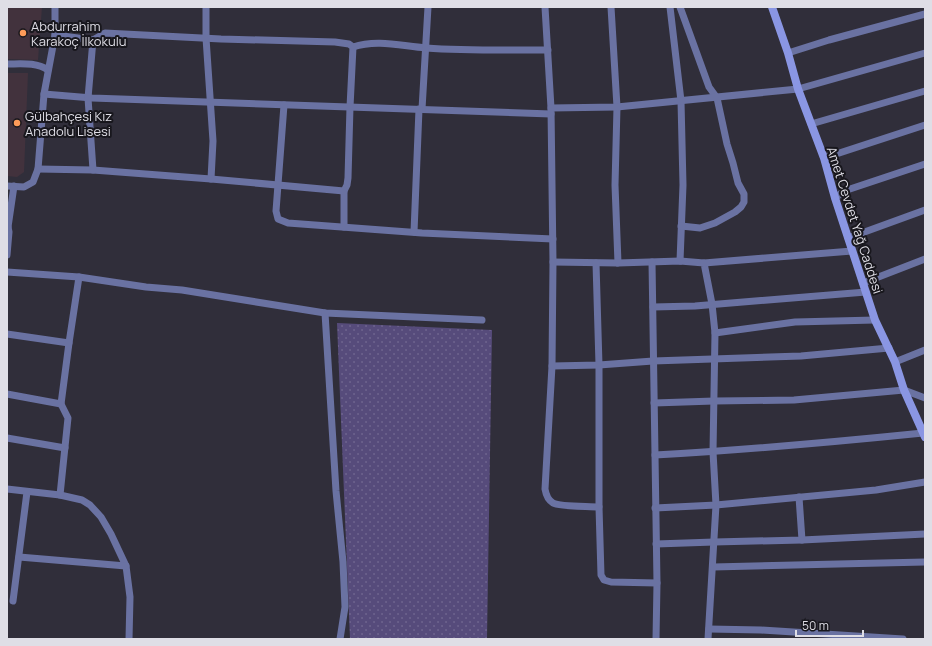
<svg xmlns="http://www.w3.org/2000/svg" width="932" height="646" viewBox="0 0 932 646" font-family="Manrope,sans-serif">
	<style>
		.education { fill: #42323d }
		.green { fill: url(#green-dots) }
		.lines { fill: none; stroke-linecap: round; stroke-linejoin: round }
		.street { stroke: #6a72a2; stroke-width: 7 }
		.secondary { stroke: #8a96e3; stroke-width: 8 }
		.poi-dot { fill: #fe9b59; stroke: #18171d; stroke-width: 1.5 }
		.labels { text-anchor: middle; stroke-width: 4; stroke-linejoin: round; paint-order: stroke }
		.poi-label { font-size: 13px; fill: #dfdee6; stroke: #18171d; text-anchor: start }
		.street-label { font-size: 13px; fill: #dfdee6; stroke: #18171d }
	</style>
	<defs>
		<pattern id="green-dots" width="8" height="8" patternUnits="userSpaceOnUse"><rect width="8" height="8" fill="#564b7b"/><path d="M2 2h.1M6 6h.1" fill="none" stroke="#6e648e" stroke-width="1.8" stroke-linecap="round"/></pattern>
	</defs>
	<rect width="100%" height="100%" fill="#302e3a"/>
	<g class="education">
		<polygon points="7,7 42,7 38,60 7,59"/>
		<polygon points="7,73 28,73 24,172 17,177 7,176"/>
	</g>
	<polygon class="green" points="337,323 492,330 487,639 350,639"/>
	<g class="lines">
		<g class="street">
			<polyline points="206,7 206,38 213,141 211,179"/>
			<polyline points="545,7 551,108"/>
			<polyline points="611,7 617,107 615,185 618,263"/>
			<polyline points="670,7 681,101 683,185 680,261"/>
			<polyline points="680,7 709,87 717,98 727,144 733,163 738,183 744,194 744,202 741,207 735,212 715,223 700,228 681,226"/>
			<polyline points="55,35 93,40 105,33 221,39 335,42 349,44 353,47 350,107 348,178 347,185 344,191 344,227"/>
			<path d="M353 47C377 39 401 46 426 48 466 51 507 50 548 50"/>
			<polyline points="788,53 829,40 925,14"/>
			<path d="M7 64C21 64 36 62 48 70"/>
			<polyline points="44,94 92,98 551,114"/>
			<polyline points="284,105 276,211 278,219 288,223 422,233 553,239"/>
			<polyline points="422,109 428,7"/>
			<polyline points="811,124 925,91"/>
			<polyline points="824,158 925,125"/>
			<polyline points="38,169 93,170 211,179 344,191"/>
			<polyline points="93,170 88,98 93,40"/>
			<polyline points="7,186 24,187 33,182 38,169 44,94 55,35 55,7"/>
			<polyline points="835,198 844,191 925,164"/>
			<polyline points="7,227 8,227 9,232 7,255"/>
			<polyline points="8,227 14,186"/>
			<polyline points="414,232 419,109"/>
			<polyline points="848,238 925,210"/>
			<polyline points="553,262 618,263 680,261 704,263 712,304 715,333 713,452 716,505 708,639"/>
			<polyline points="652,262 657,583 656,639"/>
			<polyline points="596,263 599,365 599,507 601,575 604,580 611,582 657,583"/>
			<polyline points="704,263 852,251"/>
			<polyline points="7,272 79,277 146,287 182,290 325,313 482,320"/>
			<polyline points="863,283 925,259"/>
			<polyline points="653,307 695,306 866,292"/>
			<polyline points="325,313 336,491 343,562 345,607 340,639"/>
			<polyline points="715,333 795,322 875,320"/>
			<polyline points="7,334 69,343"/>
			<polyline points="895,362 925,350"/>
			<polyline points="552,366 599,365 653,361 801,356 889,348"/>
			<polyline points="7,394 61,404"/>
			<polyline points="654,403 714,401 794,400 904,390 925,398"/>
			<polyline points="7,438 65,448"/>
			<path d="M655 455C744 450 834 442 923 433"/>
			<polyline points="7,489 60,495 82,500 90,505 101,517 111,534 126,566 130,597 129,639"/>
			<polyline points="60,495 68,418 61,404 69,343 79,277"/>
			<polyline points="799,497 802,540"/>
			<path d="M599 507C589 506 560 507 553 503 548 500 546 495 545 489L552 366 553 262 551 108 617 107 798 89 925 53"/>
			<polyline points="655,508 716,505 876,490 925,482"/>
			<polyline points="656,544 714,542 802,540 925,534"/>
			<polyline points="19,557 126,566"/>
			<polyline points="713,567 925,562"/>
			<polyline points="13,601 27,492"/>
			<polyline points="709,629 761,630 903,639"/>
		</g>
		<polyline class="secondary" points="772,7 788,53 798,89 824,158 835,198 875,320 895,362 904,390 925,437"/>
	</g>
	<g class="poi-dot">
		<circle cx="23" cy="33" r="4"/>
		<circle cx="17" cy="123" r="4"/>
	</g>
	<g class="labels">
		<g class="poi-label">
			<text x="31" y="31">Abdurrahim<tspan x="31" dy="15">Karakoç İlkokulu</tspan></text>
			<text x="25" y="121">Gülbahçesi Kız<tspan x="25" dy="15">Anadolu Lisesi</tspan></text>
		</g>
		<g class="street-label">
			<text transform="translate(855 220) rotate(72)" y="5">Amet Cevdet Yağ Caddesi</text>
		</g>
	</g>
	<rect width="932" height="646" fill="none" stroke="#dfdee6" stroke-width="16"/>
	<path d="M796 630v6h67v-6" fill="none" stroke="#dfdee6" stroke-width="2"/>
	<text x="802" y="630" font-size="12" fill="#dfdee6" stroke="#18171d" stroke-width="3" paint-order="stroke">50 m</text>
</svg>
